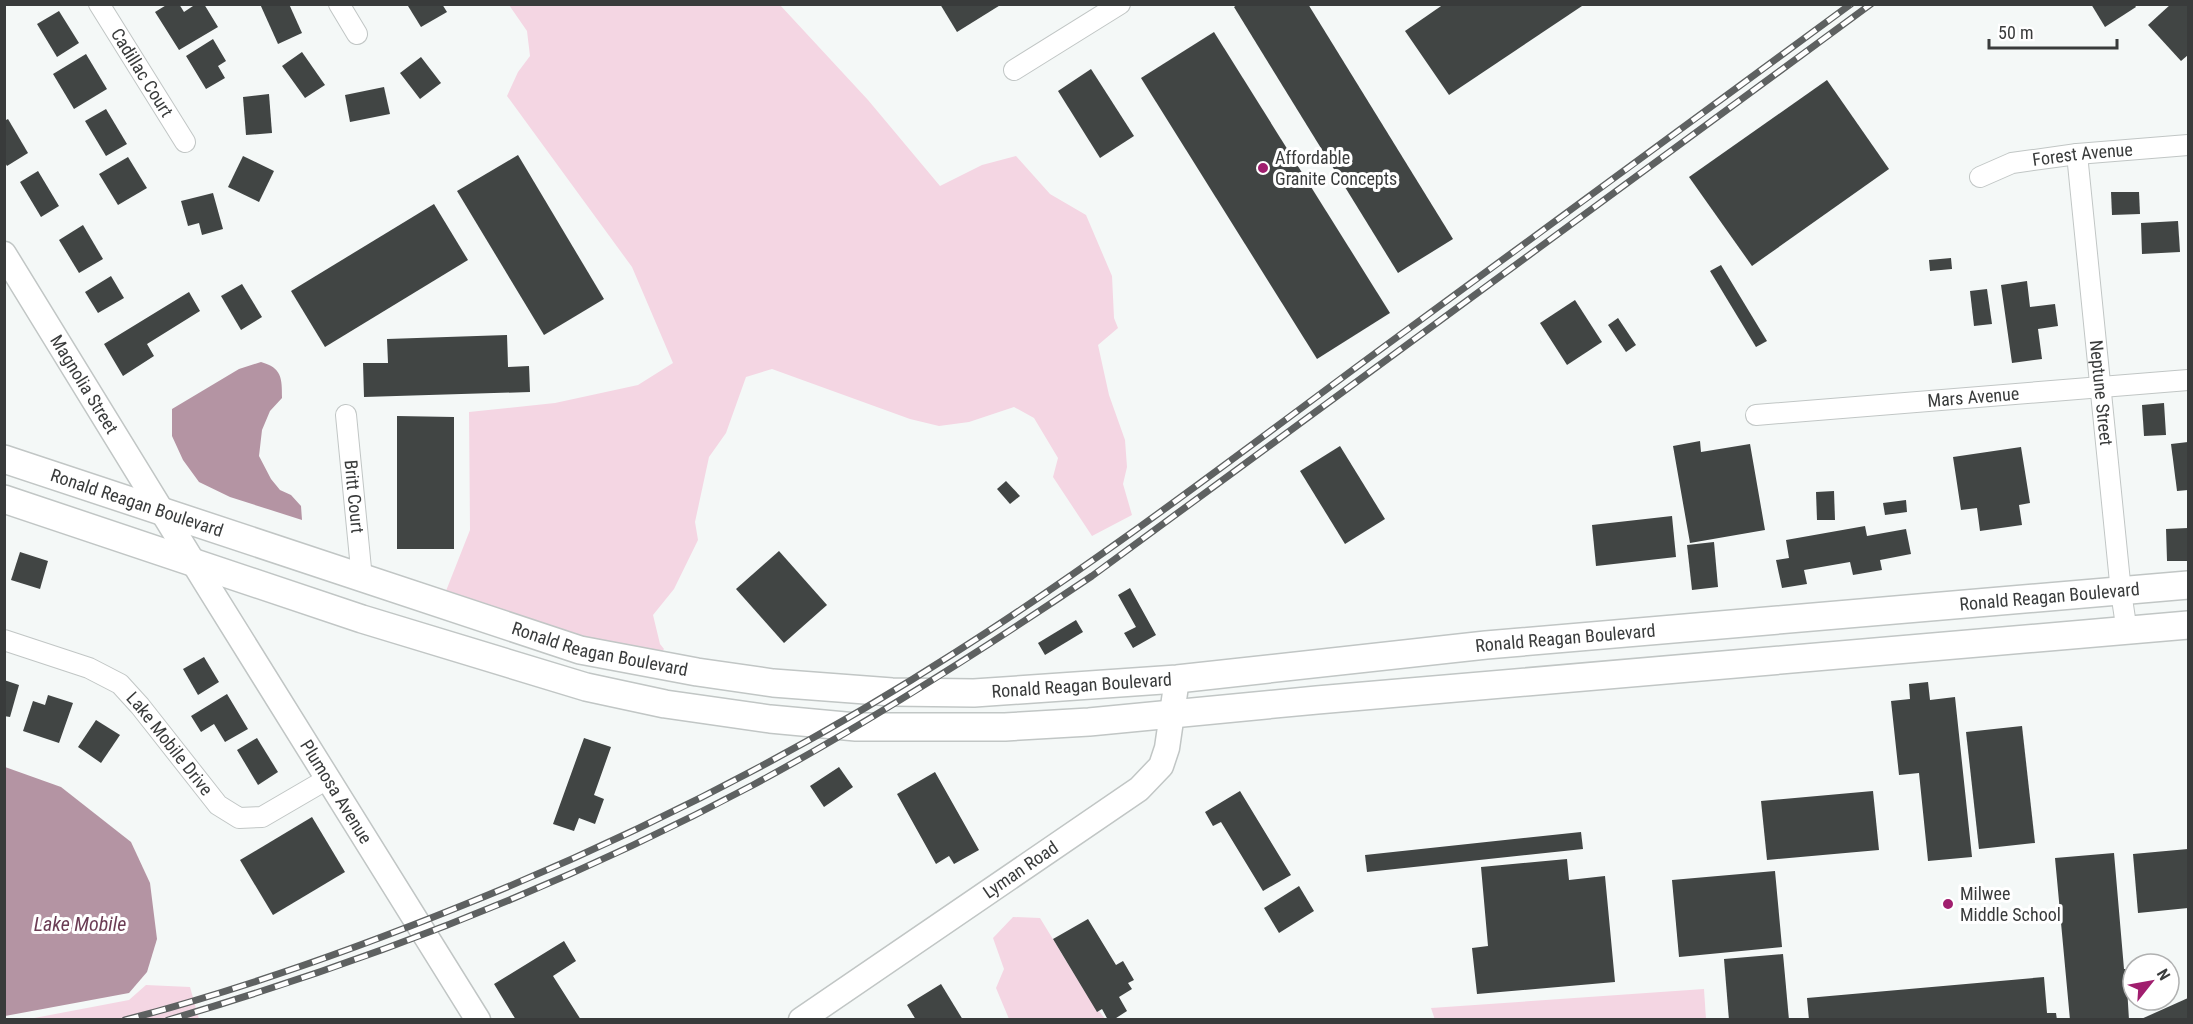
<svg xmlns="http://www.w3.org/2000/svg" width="2193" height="1024" viewBox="0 0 2193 1024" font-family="'Roboto Condensed',sans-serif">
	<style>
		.green { fill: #f4d6e3 }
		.water { fill: #b494a3 }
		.building { fill: #414544 }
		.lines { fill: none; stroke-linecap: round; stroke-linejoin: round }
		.minor-casing { stroke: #c1c6c5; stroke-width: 22 }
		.tertiary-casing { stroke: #c1c6c5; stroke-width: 27 }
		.secondary-casing { stroke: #c1c6c5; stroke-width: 30 }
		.minor { stroke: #fff; stroke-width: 20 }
		.tertiary { stroke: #fff; stroke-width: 24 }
		.secondary { stroke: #fff; stroke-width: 27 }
		.rail-casing { stroke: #5e6161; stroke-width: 7 }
		.rail { stroke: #fff; stroke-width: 4.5; stroke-dasharray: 14; stroke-linecap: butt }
		.poi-dot { fill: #a01e6e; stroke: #fff; stroke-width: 2 }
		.labels { text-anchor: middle; stroke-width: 6; stroke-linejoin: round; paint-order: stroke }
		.street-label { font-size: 18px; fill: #393b3b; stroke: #fff }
		.poi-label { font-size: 18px; fill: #393b3b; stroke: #fff; text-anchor: start }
		.water-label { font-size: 20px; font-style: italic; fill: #6b3c54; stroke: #fff }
	</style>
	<rect width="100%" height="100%" fill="#f4f8f7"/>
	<g class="green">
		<polygon points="509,5 780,5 868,100 940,186 982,165 1016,156 1050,194 1086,215 1112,276 1114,318 1118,328 1098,345 1109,395 1125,440 1127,467 1123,484 1132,515 1092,536 1053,477 1058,458 1034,418 1014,407 969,422 939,426 910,419 772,369 746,377 726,433 709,457 695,522 698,540 674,589 653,615 660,644 664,649 659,656 583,641 444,596 470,530 469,412 555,403 638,385 673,363 632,267 507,96 518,72 530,56 527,31"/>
		<polygon points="1013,917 1040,918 1087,995 1105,1019 1009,1019 996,988 1004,969 993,938"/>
		<polygon points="146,985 190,987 199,1019 29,1019 129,1000"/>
		<polygon points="1704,989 1706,1019 1435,1020 1431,1008"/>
	</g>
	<g class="water">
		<path d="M261 362C282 368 282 378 282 398L270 411 262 430 259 456 271 479 280 490 291 495 301 506 302 520 230 497 199 482 183 460 172 436V409L239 369Z"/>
		<polygon points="5,767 61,787 131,842 150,883 157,939 147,972 129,993 5,1016"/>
	</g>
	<g class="building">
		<polygon points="168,4 179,4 184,12 196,4 204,4 218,27 179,50 155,12"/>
		<polygon points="260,4 289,4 302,33 278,44"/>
		<polygon points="410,4 442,4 447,12 421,27 408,6"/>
		<polygon points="940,4 1002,4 957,32"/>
		<polygon points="1238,4 1308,4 1453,239 1398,273 1234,7"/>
		<polygon points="1444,4 1585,4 1449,95 1405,31"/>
		<polygon points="2091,4 2134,4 2136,7 2105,27"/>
		<polygon points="2171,4 2188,4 2188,55 2181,61 2148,25"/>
		<polygon points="59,11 79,43 57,57 37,24"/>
		<polygon points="1214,32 1390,313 1317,359 1141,78"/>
		<polygon points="213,39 226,61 218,66 225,78 206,89 186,56"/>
		<polygon points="302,52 325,85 305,98 282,66"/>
		<polygon points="86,54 107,89 74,109 53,74"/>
		<polygon points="421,57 441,83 420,99 400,73"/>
		<polygon points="1091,69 1134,136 1100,158 1058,91"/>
		<polygon points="1827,80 1889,169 1752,266 1689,177"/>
		<polygon points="384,87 390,114 350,122 345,95"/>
		<polygon points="269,94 272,133 246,135 243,97"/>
		<polygon points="106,109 127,144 106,156 85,121"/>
		<polygon points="8,119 28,153 7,166 4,161 4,121"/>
		<polygon points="518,155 604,299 544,335 457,191"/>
		<polygon points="243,156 274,171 259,202 228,187"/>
		<polygon points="128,157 147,188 118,205 99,174"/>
		<polygon points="38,171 59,206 41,217 20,182"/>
		<polygon points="2111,192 2139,192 2140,214 2112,215"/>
		<polygon points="213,193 223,229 202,235 199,223 188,226 181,201"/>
		<polygon points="434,204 468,260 325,347 291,291"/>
		<polygon points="2178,221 2180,252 2142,254 2141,223"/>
		<polygon points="83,225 103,259 79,273 59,240"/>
		<polygon points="1951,258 1952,269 1930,271 1929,260"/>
		<polygon points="1721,265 1767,341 1756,347 1710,271"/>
		<polygon points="111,276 124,298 98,313 85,292"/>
		<polygon points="2027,281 2030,307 2055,304 2058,326 2038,329 2042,359 2012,363 2001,285"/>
		<polygon points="242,284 262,317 241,330 221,296"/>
		<polygon points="1987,289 1992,324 1974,326 1970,291"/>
		<polygon points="189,292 200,311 147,344 154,356 123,376 104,344"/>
		<polygon points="1575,300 1602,342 1567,365 1540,323"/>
		<polygon points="1618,318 1636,345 1626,352 1608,325"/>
		<polygon points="507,335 508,367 529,366 530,392 364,397 363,363 388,363 387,339"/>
		<polygon points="2164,403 2166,435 2144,436 2142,405"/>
		<polygon points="397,416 454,417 454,549 397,549"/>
		<polygon points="1700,441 1701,452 1750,444 1765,530 1690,543 1673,446"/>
		<polygon points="2188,442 2188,490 2177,491 2171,444"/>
		<polygon points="1340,446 1385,519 1345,544 1300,471"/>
		<polygon points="2021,447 2030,503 2019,505 2022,525 1980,531 1977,508 1961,510 1953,457"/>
		<polygon points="1006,481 1020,496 1010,504 997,489"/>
		<polygon points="1834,491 1835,520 1817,520 1816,492"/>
		<polygon points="1906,500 1907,512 1885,515 1883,503"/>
		<polygon points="1672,516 1676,557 1596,566 1592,525"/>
		<polygon points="1865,526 1867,536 1906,529 1911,554 1880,560 1882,570 1853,575 1850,562 1804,570 1807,584 1782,588 1776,560 1789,558 1786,540"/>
		<polygon points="2188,528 2188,561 2167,561 2166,529"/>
		<polygon points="1714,542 1718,587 1692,590 1687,545"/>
		<polygon points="779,551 827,605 784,643 736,589"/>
		<polygon points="20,552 48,561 40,589 11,580"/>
		<polygon points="1130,588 1156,635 1133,648 1124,633 1136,627 1118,595"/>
		<polygon points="1076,620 1083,632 1045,655 1038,643"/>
		<polygon points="204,657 219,682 198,695 183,669"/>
		<polygon points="4,680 19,685 10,717 4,716"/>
		<polygon points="1928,682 1930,700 1955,697 1972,857 1928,861 1919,773 1899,775 1891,701 1910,699 1909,684"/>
		<polygon points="227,694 248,729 225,742 214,724 201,732 191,716"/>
		<polygon points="48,695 73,703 59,743 23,731 33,701 45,705"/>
		<polygon points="96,720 120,735 101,763 78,747"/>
		<polygon points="2022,726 2035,843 1979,849 1966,732"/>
		<polygon points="257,738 278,772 258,785 237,750"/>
		<polygon points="584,738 611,747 594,795 604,799 595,824 579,818 574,831 553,824"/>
		<polygon points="839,767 853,787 824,807 810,786"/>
		<polygon points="935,772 979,850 954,864 949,856 936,864 897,794"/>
		<polygon points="1240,791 1291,875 1263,891 1221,822 1213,826 1205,812"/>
		<polygon points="1873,791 1879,850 1767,860 1761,801"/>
		<polygon points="312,817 345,872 273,915 240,860"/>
		<polygon points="1581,832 1583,849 1367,872 1365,855"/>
		<polygon points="2188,849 2188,908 2138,913 2133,854"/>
		<polygon points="2114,853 2124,969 2133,969 2133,987 2127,987 2129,1020 2070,1020 2055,858"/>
		<polygon points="1567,859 1569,880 1605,876 1615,982 1477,994 1472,948 1488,946 1481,867"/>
		<polygon points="1775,871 1782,947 1679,957 1672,880"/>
		<polygon points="1299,886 1314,911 1279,933 1264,908"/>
		<polygon points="1088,919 1116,965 1123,961 1134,980 1128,983 1132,989 1119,997 1127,1011 1113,1020 1108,1020 1102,1009 1097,1012 1053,939"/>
		<polygon points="564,941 576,961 553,976 581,1020 516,1020 494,984"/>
		<polygon points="1783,954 1789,1020 1729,1020 1724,959"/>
		<polygon points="2044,977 2047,1013 2056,1013 2057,1020 1809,1020 1807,998"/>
		<polygon points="941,984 963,1020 916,1020 907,1005"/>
		<polygon points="2188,998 2188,1020 2139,1020"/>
	</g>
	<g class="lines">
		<defs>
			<g id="minor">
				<path id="s1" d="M99 4 185 142"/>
				<polyline points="339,4 357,34"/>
				<polyline points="1014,70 1120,4"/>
				<path id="s2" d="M2077 154 2121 592 2127 632"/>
				<path id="s3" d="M1980 177 2012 163 2077 154 2188 145"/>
				<path id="s4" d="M346 415 362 579"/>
				<path id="s5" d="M1756 415 2188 380"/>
				<path id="s6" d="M4 640 89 668 120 684 140 706 218 805 239 818 262 817 329 778"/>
			</g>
			<g id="tertiary">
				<path id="s7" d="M4 254 206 583 478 1020"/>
				<path id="s8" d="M801 1020 1139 789 1161 766 1167 748 1177 679"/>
			</g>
			<g id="secondary">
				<path id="s9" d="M4 459 580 650 697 672 773 683 892 692 974 693 1177 679 1486 645 2188 585"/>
				<polyline points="4,499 362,619 586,687 665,704 770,719 856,727 1005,727 1089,722 1317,700 2188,625"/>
			</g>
		</defs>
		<use href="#minor" class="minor-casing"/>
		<use href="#tertiary" class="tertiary-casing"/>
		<use href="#secondary" class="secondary-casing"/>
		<use href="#minor" class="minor"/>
		<use href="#tertiary" class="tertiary"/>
		<use href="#secondary" class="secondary"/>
		<defs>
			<g id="rail">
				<path d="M125 1020C240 990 352 950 461 906 633 837 800 752 956 652 1104 558 1244 450 1385 346 1541 232 1696 118 1851 4"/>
				<path d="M168 1020C370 961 567 884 753 785 870 722 982 650 1092 576L1871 4"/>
			</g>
		</defs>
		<use href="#rail" class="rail-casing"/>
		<use href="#rail" class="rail"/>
	</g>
	<g class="poi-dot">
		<circle cx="1263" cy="168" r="6"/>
		<circle cx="1948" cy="904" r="6"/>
	</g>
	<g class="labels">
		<g class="street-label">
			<text dy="6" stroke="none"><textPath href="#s1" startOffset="81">Cadillac Court</textPath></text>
			<text dy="6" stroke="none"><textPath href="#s3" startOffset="106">Forest Avenue</textPath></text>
			<text dy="6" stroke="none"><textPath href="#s7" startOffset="153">Magnolia Street</textPath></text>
			<text dy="6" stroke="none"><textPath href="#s2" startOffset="240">Neptune Street</textPath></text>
			<text dy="6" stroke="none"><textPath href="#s5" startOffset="218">Mars Avenue</textPath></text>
			<text dy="6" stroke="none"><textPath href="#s4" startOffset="82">Britt Court</textPath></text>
			<text dy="6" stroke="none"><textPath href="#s9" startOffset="140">Ronald Reagan Boulevard</textPath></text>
			<text dy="6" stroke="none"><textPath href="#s9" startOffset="2084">Ronald Reagan Boulevard</textPath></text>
			<text dy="6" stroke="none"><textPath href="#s9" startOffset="1598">Ronald Reagan Boulevard</textPath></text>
			<text dy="6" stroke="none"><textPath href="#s9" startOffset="626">Ronald Reagan Boulevard</textPath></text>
			<text dy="6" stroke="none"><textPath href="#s9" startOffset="1112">Ronald Reagan Boulevard</textPath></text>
			<text dy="6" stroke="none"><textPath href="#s6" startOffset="202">Lake Mobile Drive</textPath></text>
			<text dy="6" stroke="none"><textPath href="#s7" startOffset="632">Plumosa Avenue</textPath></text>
			<text dy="6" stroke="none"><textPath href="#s8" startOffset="266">Lyman Road</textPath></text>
		</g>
		<g class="poi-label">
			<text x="1275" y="164">Affordable<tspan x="1275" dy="21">Granite Concepts</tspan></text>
			<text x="1960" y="900">Milwee<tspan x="1960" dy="21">Middle School</tspan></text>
		</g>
		<g class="water-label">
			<text x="80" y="931">Lake Mobile</text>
		</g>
	</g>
	<rect width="2193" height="1024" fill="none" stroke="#393b3b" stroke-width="12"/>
	<g transform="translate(2151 982) rotate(59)"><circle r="28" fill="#ffffff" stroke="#b0b1b1" stroke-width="1.5"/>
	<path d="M0-4.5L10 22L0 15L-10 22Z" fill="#a01e6e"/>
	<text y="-9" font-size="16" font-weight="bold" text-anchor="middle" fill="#393b3b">N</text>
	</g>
	<path d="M1989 39v9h128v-9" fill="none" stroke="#393b3b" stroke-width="3"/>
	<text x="1998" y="39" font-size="18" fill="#393b3b" stroke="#ffffff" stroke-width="4.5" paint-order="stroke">50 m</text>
</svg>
